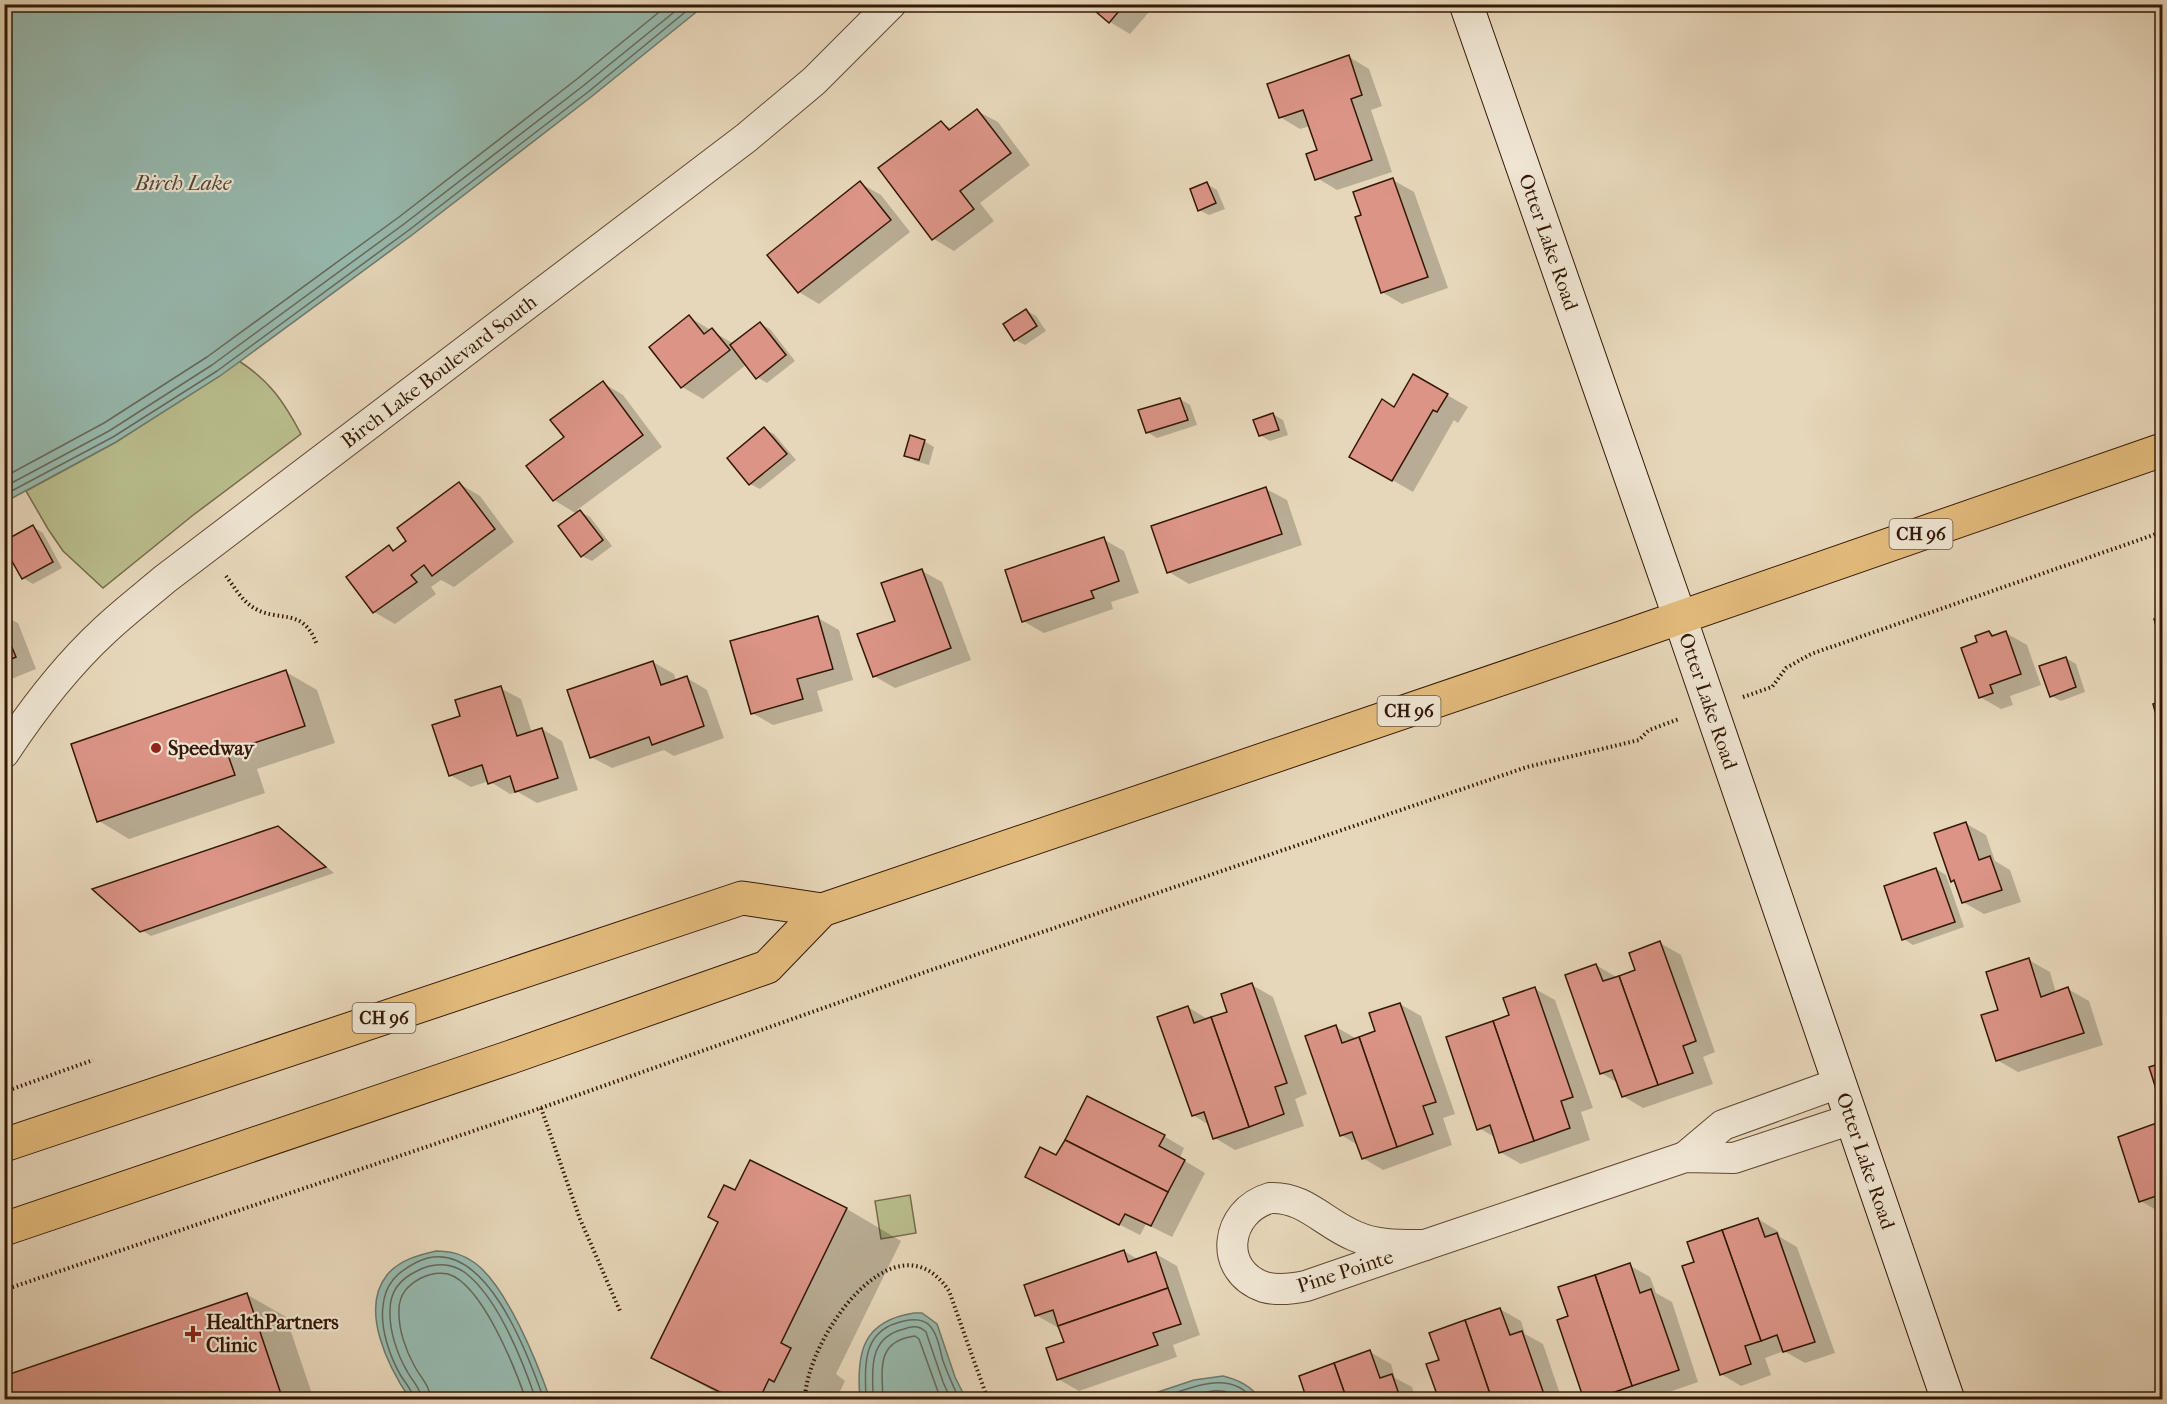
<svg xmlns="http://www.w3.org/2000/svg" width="2167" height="1404" viewBox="0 0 2167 1404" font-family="'IM FELL French Canon',serif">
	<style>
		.green { fill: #b9bd8d; stroke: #766a4a; stroke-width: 1.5 }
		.water { fill: #97baaf; stroke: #6f796b; stroke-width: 1.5 }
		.shadow { fill: #0003 }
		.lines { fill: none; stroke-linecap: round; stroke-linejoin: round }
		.shore { stroke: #66695a; stroke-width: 1.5 }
		.building { fill: #db9486; stroke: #341806; stroke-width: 1.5 }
		.street-casing { stroke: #614833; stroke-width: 32 }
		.secondary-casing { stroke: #341806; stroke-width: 35 }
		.primary-casing { stroke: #341806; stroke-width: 35 }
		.path { stroke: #341806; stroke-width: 4; stroke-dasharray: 1.5 3; stroke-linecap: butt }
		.street { stroke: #efe5d2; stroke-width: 30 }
		.secondary { stroke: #efe5d2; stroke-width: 33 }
		.primary { stroke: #e4bc7d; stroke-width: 33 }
		.poi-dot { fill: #8f2418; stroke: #efe5d2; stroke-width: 2 }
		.labels { text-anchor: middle; stroke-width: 4.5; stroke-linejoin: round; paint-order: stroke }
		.shield { fill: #efe5d2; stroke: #6c5643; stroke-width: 1.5 }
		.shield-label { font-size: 18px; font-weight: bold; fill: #341806 }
		.street-label { font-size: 20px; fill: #341806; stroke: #efe5d2 }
		.poi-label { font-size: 20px; font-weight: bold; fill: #341806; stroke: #efe5d2; text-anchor: start }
		.water-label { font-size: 21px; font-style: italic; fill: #524939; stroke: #efe5d2 }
	</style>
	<rect width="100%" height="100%" fill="#e7d7ba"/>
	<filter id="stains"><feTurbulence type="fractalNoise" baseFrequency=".00333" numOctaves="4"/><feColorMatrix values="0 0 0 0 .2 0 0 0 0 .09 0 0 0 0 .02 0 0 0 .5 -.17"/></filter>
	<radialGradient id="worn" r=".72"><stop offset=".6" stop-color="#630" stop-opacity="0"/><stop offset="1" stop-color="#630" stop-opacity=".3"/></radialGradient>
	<g class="green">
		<path d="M239 361C270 381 284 402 301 434L192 516 103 588 63 551 48 529 26 491 116 442Z"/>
		<polygon points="910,1195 916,1233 881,1239 875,1201"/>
	</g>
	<g class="water">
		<polygon points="5,4 705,4 705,5 591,97 412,235 220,376 116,442 5,502"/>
		<path d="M436 1251C451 1251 462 1254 475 1263 507 1287 537 1362 550 1399H410C389 1368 359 1310 387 1275 399 1260 419 1255 436 1251Z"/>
		<path d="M914 1313H922L937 1324 955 1377 966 1399H860C856 1353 862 1321 914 1313Z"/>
		<path d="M1223 1376C1239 1380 1251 1386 1260 1399H1137L1194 1380Z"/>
	</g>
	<g class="shadow">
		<polygon points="1089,4 1156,4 1130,34 1110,22"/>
		<polygon points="1349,57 1369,69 1382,106 1371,110 1392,172 1337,190 1317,178 1319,151 1310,126 1300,129 1280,117"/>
		<polygon points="977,111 998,122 1030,165 980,203 994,221 954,251 934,239 880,168 941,123 953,129"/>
		<polygon points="1393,180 1414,192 1448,288 1402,304 1382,292 1363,216"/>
		<polygon points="860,183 881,195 910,232 819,304 799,292"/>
		<polygon points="1207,184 1217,190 1225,209 1209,215 1199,210"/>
		<polygon points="1027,311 1036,316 1046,331 1025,345 1015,340"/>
		<polygon points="689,317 734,344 760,324 770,329 795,361 767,383 757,377 747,364 703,399 682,387"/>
		<polygon points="1414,376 1468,407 1458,423 1454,420 1413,492 1351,456 1395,409"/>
		<polygon points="603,383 623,395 662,447 577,510 590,517 612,546 592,561 582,556 577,514 554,500 566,437"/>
		<polygon points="1180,399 1190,405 1197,425 1157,438 1147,432"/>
		<polygon points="1273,414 1283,420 1288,435 1270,441 1260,435"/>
		<polygon points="764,429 774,434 796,460 760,489 750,484"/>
		<polygon points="924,441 934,447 929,465 915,461 906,456"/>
		<polygon points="460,484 480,496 514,542 454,587 441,580 431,587 436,594 395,624 374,612 348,578 389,547 396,551 408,542"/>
		<polygon points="1266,489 1287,500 1302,545 1189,584 1169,572"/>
		<polygon points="33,527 43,533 62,568 33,584 23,578"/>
		<polygon points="1103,539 1124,551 1139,593 1111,602 1113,609 1044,633 1023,621"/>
		<polygon points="922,571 942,582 971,660 895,688 874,676 897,621"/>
		<polygon points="4,616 18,623 36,669 4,682"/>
		<polygon points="818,618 839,630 853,680 817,691 823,711 773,725 752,713"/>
		<polygon points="1989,632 1996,636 2006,633 2027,645 2041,685 2010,696 2013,705 2001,709 1980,697 1979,642"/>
		<polygon points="2066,658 2076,664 2085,692 2061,701 2051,696"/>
		<polygon points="653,662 674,674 676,681 687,678 707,690 724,738 674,756 664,750 612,768 591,757"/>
		<polygon points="286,672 317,690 335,743 257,769 265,793 129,839 99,821"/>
		<polygon points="500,688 521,699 532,733 542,729 562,741 578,790 537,803 518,792 510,794 489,781 471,787 450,775"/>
		<polygon points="1965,823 1986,835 1995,861 2010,870 2021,902 1984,914 1963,902 1957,883 1952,881"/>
		<polygon points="278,828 288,834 334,873 151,936 141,930"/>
		<polygon points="1936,869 1946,875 1964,927 1913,945 1904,939"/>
		<polygon points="1660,943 1681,955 1715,1052 1703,1057 1713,1084 1643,1108 1623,1096 1618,1083 1601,1073 1596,965 1618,978 1637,971"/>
		<polygon points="2029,960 2050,972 2056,993 2068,989 2089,1001 2103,1045 2018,1072 1997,1060 2000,1011"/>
		<polygon points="1252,985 1273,997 1307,1094 1295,1099 1304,1126 1235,1150 1215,1138 1209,1125 1193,1115 1188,1007 1209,1020 1229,1012"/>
		<polygon points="1535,989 1555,1000 1593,1108 1581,1112 1590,1140 1521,1164 1500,1152 1496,1138 1479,1128 1511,1016"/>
		<polygon points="1400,1004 1421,1016 1455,1114 1443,1118 1452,1145 1383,1170 1363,1158 1358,1145 1341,1135 1336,1027 1357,1039 1377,1032"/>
		<polygon points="2162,1064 2162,1103 2151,1068"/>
		<polygon points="2162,1123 2162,1212 2161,1213 2141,1201 2120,1138"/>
		<polygon points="1164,1136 1184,1148 1180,1158 1205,1173 1172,1237 1146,1224 1140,1235 1047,1188 1057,1157"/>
		<polygon points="750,1162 847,1209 901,1241 836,1374 845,1381 836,1400 729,1400 653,1357"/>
		<polygon points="1758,1219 1778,1231 1780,1237 1797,1247 1835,1353 1805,1363 1784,1351 1765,1358 1771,1375 1741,1386 1721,1374"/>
		<polygon points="1124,1251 1139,1260 1156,1254 1177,1266 1200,1335 1173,1345 1177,1357 1079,1391 1058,1379 1066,1343 1060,1326 1057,1327 1036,1315"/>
		<polygon points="1629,1265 1650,1277 1656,1293 1672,1302 1698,1382 1646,1400 1586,1400 1569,1317"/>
		<polygon points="246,1294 286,1317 314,1400 4,1400"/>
		<polygon points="1500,1309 1521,1321 1525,1334 1543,1344 1562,1400 1440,1400 1441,1361"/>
		<polygon points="1370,1352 1391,1364 1395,1378 1412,1387 1416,1400 1309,1400"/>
	</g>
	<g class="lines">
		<g class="shore">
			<polyline points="4,477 104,423 207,357 399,217 577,79 669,4"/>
			<polyline points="4,487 109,431 212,365 404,224 583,86 684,4"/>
			<polyline points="4,495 113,437 217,371 409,230 588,92 695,4"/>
			<path d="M414 1400C413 1391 406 1384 401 1376 390 1357 380 1329 383 1306 385 1284 397 1272 417 1262 483 1230 528 1354 544 1400"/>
			<path d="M422 1400C421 1388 412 1381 407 1371 397 1354 389 1330 390 1310 390 1291 400 1279 417 1271 433 1262 453 1262 468 1275 499 1301 523 1362 536 1400"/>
			<path d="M431 1400C430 1386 421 1378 415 1367 406 1351 398 1329 399 1310 399 1294 408 1285 421 1278 429 1274 439 1272 448 1274 482 1284 515 1368 526 1400"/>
			<path d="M866 1400C865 1365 861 1330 904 1321 913 1319 923 1318 930 1326 938 1335 940 1350 943 1361 948 1374 953 1387 960 1400"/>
			<path d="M873 1400C873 1370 867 1338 904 1329 912 1326 919 1325 926 1332L943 1382 951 1400"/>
			<path d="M883 1400C882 1368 876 1341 915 1336L919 1339 941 1400"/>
			<path d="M1156 1400C1185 1390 1230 1367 1253 1400"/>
			<path d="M1180 1400C1202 1392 1223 1384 1243 1400"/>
		</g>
	</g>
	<g class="building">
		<polygon points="1087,4 1125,4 1109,23"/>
		<polygon points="1349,55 1362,95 1351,99 1372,160 1315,180 1306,154 1317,150 1303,110 1279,118 1267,84"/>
		<polygon points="977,109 1011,153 960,191 974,209 932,240 878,168 941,121 949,130"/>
		<polygon points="1393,178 1428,277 1381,293 1355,217 1361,215 1353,192"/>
		<polygon points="860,181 891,220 798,293 767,255"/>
		<polygon points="1207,182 1216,203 1198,211 1190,189"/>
		<polygon points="1026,309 1037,326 1014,341 1003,324"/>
		<polygon points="689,315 704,334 712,328 730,350 681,388 649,347"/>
		<polygon points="760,322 786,355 756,379 730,345"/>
		<polygon points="1413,374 1448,394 1437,412 1433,410 1392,481 1349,457 1382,399 1394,407"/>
		<polygon points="603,381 643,435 553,501 526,466 564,437 550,420"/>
		<polygon points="1180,398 1188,420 1146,433 1138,410"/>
		<polygon points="1273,413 1279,430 1259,436 1253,420"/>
		<polygon points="764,427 787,454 749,485 727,458"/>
		<polygon points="910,435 925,440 919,460 904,456"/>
		<polygon points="459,482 495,529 432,576 424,565 411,575 417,582 373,613 346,577 389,545 393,551 406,541 397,528"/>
		<polygon points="1266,487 1282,534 1167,573 1151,526"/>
		<polygon points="580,510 603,540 581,557 558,526"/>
		<polygon points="33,525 53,562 22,579 4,547 4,541"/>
		<polygon points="1104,537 1119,581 1091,591 1094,598 1022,622 1005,570"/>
		<polygon points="922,569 951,648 873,677 857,634 895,621 881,583"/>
		<polygon points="818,616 833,669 797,679 803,699 751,714 730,641"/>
		<polygon points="2162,616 2162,645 2154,619"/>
		<polygon points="4,628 16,657 4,662"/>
		<polygon points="1989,631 1992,636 2006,631 2021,674 1990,685 1993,693 1979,698 1961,648 1977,642 1975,636"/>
		<polygon points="2066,657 2076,687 2050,697 2039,666"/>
		<polygon points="653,661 661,685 687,676 704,726 652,745 649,737 590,758 567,690"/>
		<polygon points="286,670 305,726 227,752 235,775 97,822 71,744"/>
		<polygon points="501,686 517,736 542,728 558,778 515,792 510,776 488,784 482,765 449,776 432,725 460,716 455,700"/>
		<polygon points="2162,701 2162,736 2153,704"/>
		<polygon points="1966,822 1979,860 1990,856 2002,890 1962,903 1954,880 1951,882 1934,833"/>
		<polygon points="278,826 326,867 140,932 92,889"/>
		<polygon points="1936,868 1955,922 1902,940 1884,886"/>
		<polygon points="1660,941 1696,1041 1683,1046 1693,1073 1658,1085 1619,976 1635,970 1629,953"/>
		<polygon points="2029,958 2041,997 2068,987 2084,1033 1996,1061 1981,1015 1998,1010 1986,972"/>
		<polygon points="1596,964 1603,981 1619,976 1658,1085 1622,1097 1612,1070 1600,1074 1565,975"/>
		<polygon points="1252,983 1287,1083 1275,1087 1284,1114 1249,1127 1211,1017 1227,1012 1221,994"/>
		<polygon points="1535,987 1573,1097 1561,1101 1570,1128 1534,1141 1493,1021 1509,1015 1503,998"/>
		<polygon points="1400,1003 1436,1102 1423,1106 1433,1134 1397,1147 1359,1037 1375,1031 1369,1013"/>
		<polygon points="1188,1006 1194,1023 1211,1017 1249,1127 1213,1139 1204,1112 1192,1116 1157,1017"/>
		<polygon points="1493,1021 1534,1141 1499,1153 1490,1125 1477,1130 1446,1037"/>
		<polygon points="1336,1025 1342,1043 1359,1037 1397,1147 1362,1159 1352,1132 1340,1136 1305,1036"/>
		<polygon points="2162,1063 2162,1108 2149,1067"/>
		<polygon points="1087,1096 1165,1135 1159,1146 1185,1160 1168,1192 1065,1140"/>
		<polygon points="2162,1121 2162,1194 2139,1202 2118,1137"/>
		<polygon points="1065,1140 1168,1192 1151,1226 1125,1214 1119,1225 1025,1177 1040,1147 1056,1155"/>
		<polygon points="750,1160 847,1208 781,1343 791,1348 774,1382 769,1379 759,1400 736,1400 651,1358 718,1222 708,1217 724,1185 735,1190"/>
		<polygon points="1758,1218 1765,1237 1777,1233 1815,1342 1783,1352 1777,1335 1761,1341 1722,1230"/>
		<polygon points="1722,1230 1761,1341 1745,1346 1751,1364 1720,1375 1682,1266 1694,1262 1687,1242"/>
		<polygon points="1124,1250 1128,1262 1156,1252 1168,1288 1058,1326 1053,1310 1035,1316 1024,1285"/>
		<polygon points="1630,1263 1640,1293 1651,1289 1679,1370 1632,1386 1595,1275"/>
		<polygon points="1595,1275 1632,1386 1592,1400 1584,1400 1557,1320 1568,1316 1558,1287"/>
		<polygon points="1168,1288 1181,1324 1153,1333 1158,1345 1057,1380 1046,1348 1064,1342 1058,1326"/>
		<polygon points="247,1293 283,1400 4,1400 4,1376"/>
		<polygon points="1500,1308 1510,1335 1522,1331 1546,1400 1492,1400 1465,1320"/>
		<polygon points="1465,1320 1492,1400 1439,1400 1426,1364 1439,1360 1429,1333"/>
		<polygon points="1370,1350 1380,1378 1392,1374 1401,1400 1347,1400 1334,1363"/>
		<polygon points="1334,1363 1347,1400 1307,1400 1299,1376"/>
	</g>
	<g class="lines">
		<defs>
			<g id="street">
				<path id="s1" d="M4 753C33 709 66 666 105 630 124 612 145 596 165 579L746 138 814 81 891 4"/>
				<polyline points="1685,1157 1723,1125 1839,1083"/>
				<path d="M1270 1198C1304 1196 1325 1224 1355 1236 1377 1246 1401 1245 1425 1245L1306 1286C1292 1289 1278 1291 1264 1287 1217 1271 1225 1211 1270 1198Z"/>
				<polyline points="1425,1245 1685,1157 1734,1158 1852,1119"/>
			</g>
			<g id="secondary">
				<path id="s2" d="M1466 4 1680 618 1948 1400"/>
			</g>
			<g id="primary">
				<polyline points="4,1145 742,898 822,910"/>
				<polyline points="4,1229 511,1057 767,967 822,910 1618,639 2162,450"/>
			</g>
		</defs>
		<use href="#street" class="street-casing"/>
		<use href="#secondary" class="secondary-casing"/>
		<use href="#primary" class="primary-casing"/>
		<g class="path">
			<path d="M226 576C233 585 241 599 251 606 278 625 302 604 317 645"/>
			<polyline points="1743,697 1772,687 1786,668 1811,654 2162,532"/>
			<polyline points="4,1092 93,1060"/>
			<polyline points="541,1108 580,1219 620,1311"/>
			<polyline points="4,1290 541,1108 934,969 1527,767 1639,740 1649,730 1679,719"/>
			<path d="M805 1400C805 1341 895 1210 949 1291L988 1400"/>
		</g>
		<use href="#street" class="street"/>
		<use href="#secondary" class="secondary"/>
		<use href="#primary" class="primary"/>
	</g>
	<g class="poi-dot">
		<circle cx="156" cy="748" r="6"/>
		<path d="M190 1325h6v6h6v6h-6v6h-6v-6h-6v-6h6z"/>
	</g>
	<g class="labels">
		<g class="shield">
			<rect x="1889.5" y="519" width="63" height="30" rx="4.5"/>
			<rect x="1377.5" y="696" width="63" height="30" rx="4.5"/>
			<rect x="352.5" y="1003" width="63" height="30" rx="4.5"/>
		</g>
		<g class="shield-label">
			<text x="1921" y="540">CH 96</text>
			<text x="1409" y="717">CH 96</text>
			<text x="384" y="1024">CH 96</text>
		</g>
		<g class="street-label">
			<text dy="7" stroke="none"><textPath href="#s2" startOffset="252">Otter Lake Road</textPath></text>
			<text dy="7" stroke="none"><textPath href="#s1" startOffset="582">Birch Lake Boulevard South</textPath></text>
			<text dy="7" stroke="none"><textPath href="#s2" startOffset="738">Otter Lake Road</textPath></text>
			<text dy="7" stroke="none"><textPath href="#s2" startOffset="1224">Otter Lake Road</textPath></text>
			<text transform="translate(1345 1271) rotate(-18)" y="7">Pine Pointe</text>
		</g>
		<g class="poi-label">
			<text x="168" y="755">Speedway</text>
			<text x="206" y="1329">HealthPartners<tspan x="206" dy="23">Clinic</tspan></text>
		</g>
		<g class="water-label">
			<text x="183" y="190">Birch Lake</text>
		</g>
	</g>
	<rect width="2167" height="1404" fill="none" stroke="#e7d7ba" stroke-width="24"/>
	<rect x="6" y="6" width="2155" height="1392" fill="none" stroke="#341806" stroke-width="3"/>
	<rect x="12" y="12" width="2143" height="1380" fill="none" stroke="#341806" stroke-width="1.5"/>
	<rect width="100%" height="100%" filter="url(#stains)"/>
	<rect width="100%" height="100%" fill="url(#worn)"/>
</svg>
